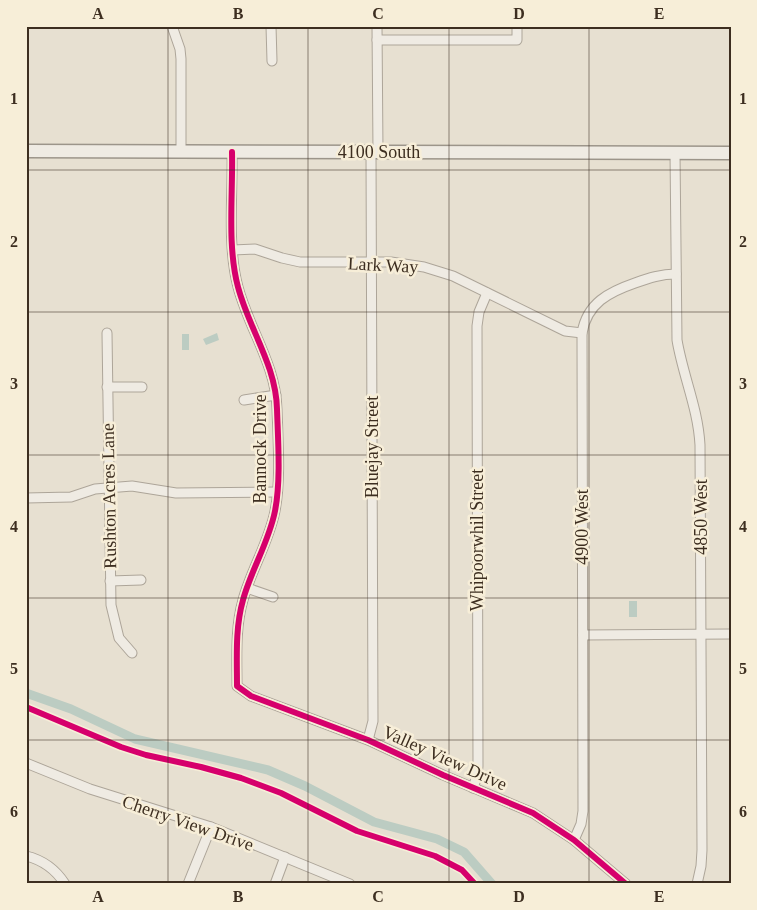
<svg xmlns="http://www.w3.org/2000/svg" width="757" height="910" viewBox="0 0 757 910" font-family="Georgia,serif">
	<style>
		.water { fill: #bcccc2 }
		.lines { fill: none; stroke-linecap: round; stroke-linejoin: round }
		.canal { stroke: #bcccc2; stroke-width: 9 }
		.street-casing { stroke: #ada599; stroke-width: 11 }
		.secondary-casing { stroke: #9c958a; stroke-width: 15 }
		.street { stroke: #efebe3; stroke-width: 9 }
		.secondary { stroke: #efebe3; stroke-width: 12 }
		.cycleway-casing { stroke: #f7eed8; stroke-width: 9 }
		.cycleway { stroke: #d6006c; stroke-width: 6 }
		.grid { fill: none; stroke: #3d2e20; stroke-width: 1; stroke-opacity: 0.55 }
		.labels { text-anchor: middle; stroke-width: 5; stroke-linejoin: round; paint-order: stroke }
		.street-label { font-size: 18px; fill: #3d2e20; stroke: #f7eed8 }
		.neatline { fill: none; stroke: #3d2e20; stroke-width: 2 }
		.grid-label { font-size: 16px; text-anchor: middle; font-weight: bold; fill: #3d2e20 }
	</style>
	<rect width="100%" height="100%" fill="#e7e0d1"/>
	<g class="water">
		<polygon points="217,333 219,340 206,345 203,339"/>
		<rect x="182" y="334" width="7" height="16"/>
		<rect x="629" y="601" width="8" height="16"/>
	</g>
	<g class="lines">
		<polyline class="canal" points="26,693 71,709 135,739 268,770 305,786 374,822 437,839 464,852 492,884"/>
		<defs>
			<g id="street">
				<polyline points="172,26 180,49 181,59 181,152"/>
				<polyline points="271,26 272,61"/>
				<polyline points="377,26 378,152"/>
				<polyline points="377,40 517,40 517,26"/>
				<path d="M232 152C233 195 227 246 238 287 249 329 276 365 277 409 278 440 281 481 275 511 269 542 251 570 243 600 235 628 237 658 237 686L251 696 368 740 443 775 533 813 574 840 626 884"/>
				<path d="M675 153 677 340C683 376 698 408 700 445L702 850 701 866 697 884"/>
				<polyline points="233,250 255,249 282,258 300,262 391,262 424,267 453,276 565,331 582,333"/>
				<polyline points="107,333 111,605 119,638 132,653"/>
				<polyline points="107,387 142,387"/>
				<polyline points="244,400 276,395"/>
				<polyline points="26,498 71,497 95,489 132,486 176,493 277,492"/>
				<polyline points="110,581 141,580"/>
				<polyline points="247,588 273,597"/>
				<polyline points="583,635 731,634"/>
				<polyline points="368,740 373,721 371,152"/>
				<polyline points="26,763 90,789 211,827 350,884"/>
				<polyline points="473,788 477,776 478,766 477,326 479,312 487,293"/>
				<path d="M574 840 581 824 583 811 582 333C587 303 609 292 635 283 649 278 661 274 676 274"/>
				<path d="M26 856C43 860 56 870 65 884"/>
				<polyline points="188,884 211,827"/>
				<polyline points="275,884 285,857"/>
			</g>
			<polyline id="secondary" points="26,151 731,153"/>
		</defs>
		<use href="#street" class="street-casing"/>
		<use href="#secondary" class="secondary-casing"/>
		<use href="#street" class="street"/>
		<use href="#secondary" class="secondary"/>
		<defs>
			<g id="cycleway">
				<path d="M232 152C233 195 227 246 238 287 249 329 276 365 277 409 278 440 281 481 275 511 269 542 251 570 243 600 235 628 237 658 237 686L251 696 368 740 443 775 533 813 574 840 626 884"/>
				<polyline points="26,707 121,747 146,755 201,767 241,778 281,793 357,831 435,856 462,870 475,884"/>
			</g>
		</defs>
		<use href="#cycleway" class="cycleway-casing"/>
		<use href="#cycleway" class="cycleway"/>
	</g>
	<path class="grid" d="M168 26V884M308 26V884M449 26V884M589 26V884M26 170H731M26 312H731M26 455H731M26 598H731M26 740H731"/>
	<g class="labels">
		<g class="street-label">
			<text x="379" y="158">4100 South</text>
			<text transform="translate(383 265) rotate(3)" y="6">Lark Way</text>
			<text transform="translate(372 447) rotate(-90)" y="6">Bluejay Street</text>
			<text transform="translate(260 449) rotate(-90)" y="6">Bannock Drive</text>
			<text transform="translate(109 496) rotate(-91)" y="6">Rushton Acres Lane</text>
			<text transform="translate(701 517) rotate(-90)" y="6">4850 West</text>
			<text transform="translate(582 527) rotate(-90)" y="6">4900 West</text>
			<text transform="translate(477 540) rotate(-90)" y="6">Whipoorwhil Street</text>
			<text transform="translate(445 758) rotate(24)" y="6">Valley View Drive</text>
			<text transform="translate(188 823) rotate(19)" y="6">Cherry View Drive</text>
		</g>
	</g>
	<rect width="757" height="910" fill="none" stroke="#f7eed8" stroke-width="55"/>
	<rect x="28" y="28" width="702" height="854" class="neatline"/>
	<g class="grid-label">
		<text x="98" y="19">A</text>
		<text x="238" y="19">B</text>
		<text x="378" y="19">C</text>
		<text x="519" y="19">D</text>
		<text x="659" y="19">E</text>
		<text x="14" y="104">1</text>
		<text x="743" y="104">1</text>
		<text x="14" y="247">2</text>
		<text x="743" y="247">2</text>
		<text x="14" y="389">3</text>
		<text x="743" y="389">3</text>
		<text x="14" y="532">4</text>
		<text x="743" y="532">4</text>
		<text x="14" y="674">5</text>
		<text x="743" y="674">5</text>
		<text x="14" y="817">6</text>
		<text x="743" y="817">6</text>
		<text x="98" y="902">A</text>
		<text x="238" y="902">B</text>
		<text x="378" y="902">C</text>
		<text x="519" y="902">D</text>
		<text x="659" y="902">E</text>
	</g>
</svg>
